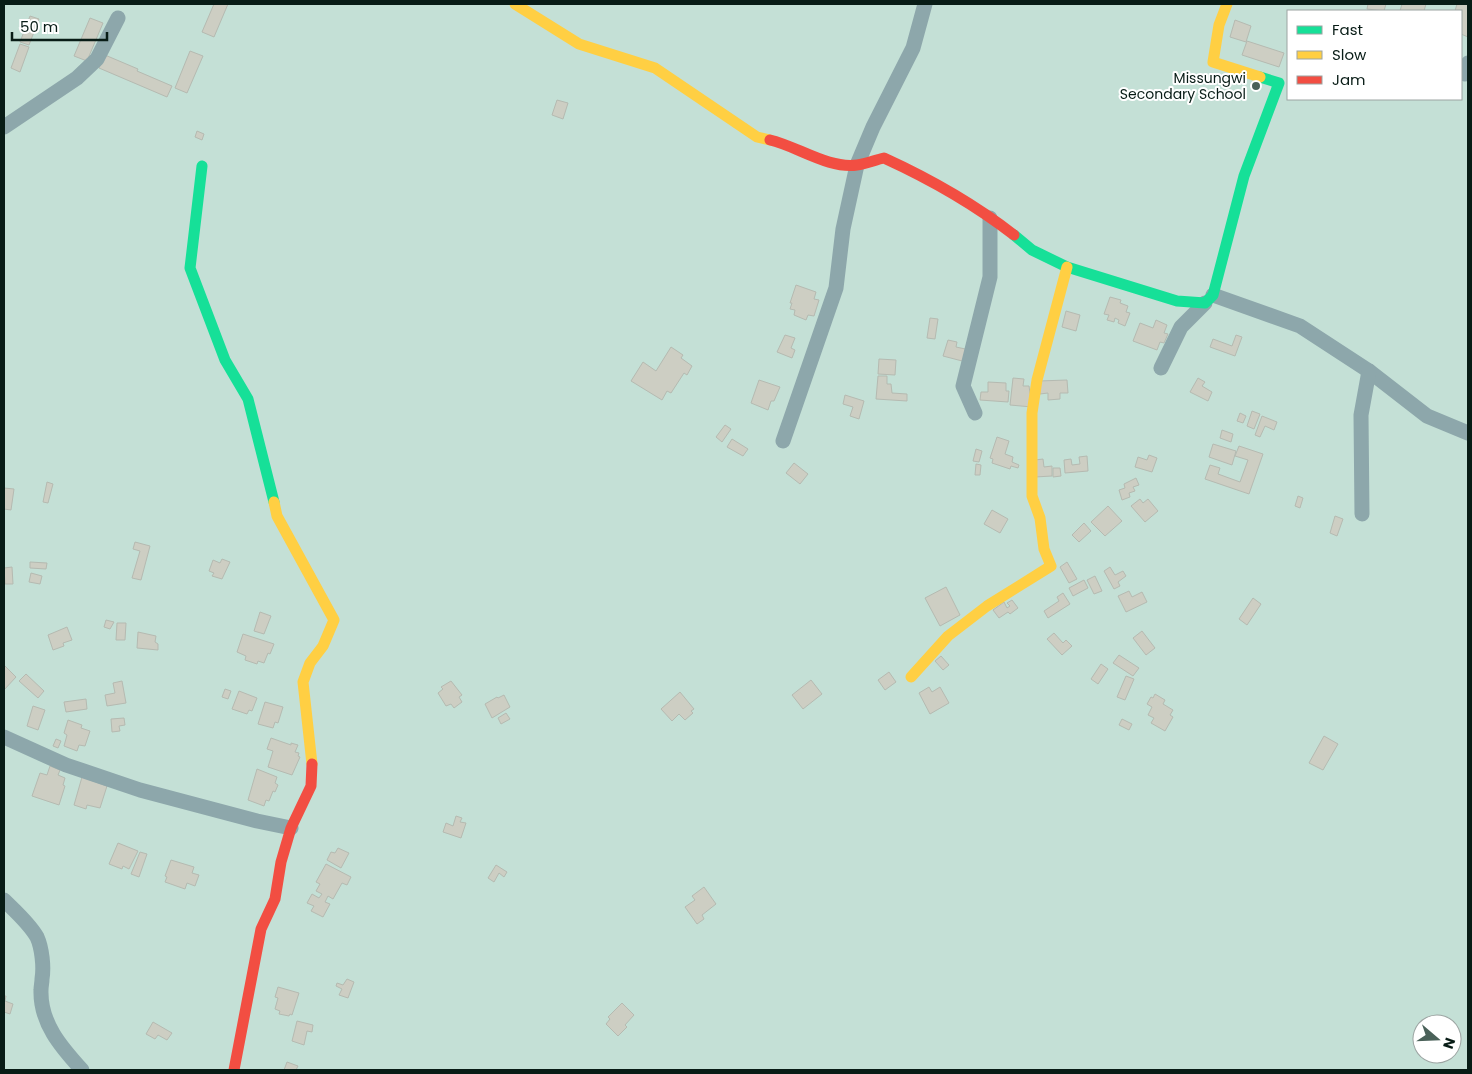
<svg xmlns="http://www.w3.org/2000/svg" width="1472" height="1074" viewBox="0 0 1472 1074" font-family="Poppins,sans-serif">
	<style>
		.building { fill: #cdcec3; stroke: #b5bab1 }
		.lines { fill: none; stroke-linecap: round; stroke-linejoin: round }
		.street { stroke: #8da7ab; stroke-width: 15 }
		.fast { stroke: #16e098; stroke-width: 11 }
		.slow { stroke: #ffcf43; stroke-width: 11 }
		.jam { stroke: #f24e42; stroke-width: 11 }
		.poi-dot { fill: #4a6159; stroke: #fff; stroke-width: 2 }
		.labels { text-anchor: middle; stroke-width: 4; stroke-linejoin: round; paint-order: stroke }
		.poi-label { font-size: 14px; fill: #081c16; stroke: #fff; text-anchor: end }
	</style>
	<rect width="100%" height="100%" fill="#c4e0d6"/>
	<g class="building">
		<polygon points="214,4 228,4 214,37 202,32"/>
		<polygon points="1368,4 1386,4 1384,11 1367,9"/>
		<polygon points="1402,4 1426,4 1424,11 1400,11"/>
		<polygon points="1457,4 1468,4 1468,37 1461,34 1461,11 1455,11"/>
		<polygon points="30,16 39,19 29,45 20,42"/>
		<polygon points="90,18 103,23 87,61 74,56"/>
		<polygon points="1235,20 1251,26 1246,42 1230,37"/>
		<polygon points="1247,41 1284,53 1279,67 1242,55"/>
		<polygon points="20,44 29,47 20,72 11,68"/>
		<polygon points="190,51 203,56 187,93 175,88"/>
		<polygon points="105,55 138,69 137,71 172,86 167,97 99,68"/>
		<polygon points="557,100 568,103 563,119 552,115"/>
		<polygon points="197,131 204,134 202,140 195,137"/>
		<polygon points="796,285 816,292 814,299 819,300 814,316 808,315 806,320 794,315 795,310 790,309 792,303 790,303"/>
		<polygon points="1110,297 1121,300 1120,303 1128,306 1126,312 1130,313 1125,326 1118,323 1119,320 1115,318 1114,322 1107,320 1109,315 1104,314"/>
		<polygon points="1066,311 1080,315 1076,331 1062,327"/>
		<polygon points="930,318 938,319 935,339 927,338"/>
		<polygon points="1156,320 1167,325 1164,333 1168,334 1164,343 1160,342 1157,350 1133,341 1140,323 1153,328"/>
		<polygon points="785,335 795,338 791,348 795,350 792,358 777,352"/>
		<polygon points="1236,335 1242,337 1235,356 1210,347 1213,339 1232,346"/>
		<polygon points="948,340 957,342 956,347 970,350 966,362 943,356"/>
		<polygon points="671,347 683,355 681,358 692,366 687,375 684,373 671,393 667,391 662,400 631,381 643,362 656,371"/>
		<polygon points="879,359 896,360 895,375 878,374"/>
		<polygon points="878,376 887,376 887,384 891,384 892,393 907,394 907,401 876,399"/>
		<polygon points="1013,378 1024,379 1023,386 1029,386 1032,407 1010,405"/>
		<polygon points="1198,378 1205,382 1202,386 1212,392 1208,401 1190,392"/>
		<polygon points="759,380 780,387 774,401 771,401 768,410 751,403"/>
		<polygon points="1067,380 1068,393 1060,393 1060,399 1048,400 1048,393 1040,394 1039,381"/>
		<polygon points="988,382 1006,383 1006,391 1009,391 1008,402 980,400 981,392 988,392"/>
		<polygon points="845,395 864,401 859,419 850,416 853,407 843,404"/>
		<polygon points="1252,411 1260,414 1254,429 1247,426"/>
		<polygon points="1240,413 1246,416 1243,423 1237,421"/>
		<polygon points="1262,416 1277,422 1274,430 1265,426 1260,437 1255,435"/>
		<polygon points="725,425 731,429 722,442 716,437"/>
		<polygon points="1222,430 1233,434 1231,442 1220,438"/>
		<polygon points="997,437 1009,441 1005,454 1013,457 1012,462 1019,465 1018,468 1011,466 1010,469 992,463 993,459 990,458"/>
		<polygon points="732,439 748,449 743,456 727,447"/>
		<polygon points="1213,444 1236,451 1232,465 1209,457"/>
		<polygon points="1239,446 1263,454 1249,494 1205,479 1210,465 1220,468 1218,474 1240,482 1248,460 1235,456"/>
		<polygon points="976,449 982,451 979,462 973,461"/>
		<polygon points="1149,455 1157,458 1152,472 1135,467 1138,457 1147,460"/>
		<polygon points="1087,456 1088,471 1065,473 1064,460 1071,459 1072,465 1080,464 1079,457"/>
		<polygon points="1043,459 1044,467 1052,466 1052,476 1035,477 1035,460"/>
		<polygon points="794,463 808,474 800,484 786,473"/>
		<polygon points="976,464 981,465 980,475 975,475"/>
		<polygon points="1053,468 1060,468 1061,476 1053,477"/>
		<polygon points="1136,478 1139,485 1133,487 1135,491 1129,493 1130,497 1122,500 1119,490 1125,488 1124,484"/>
		<polygon points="47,482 53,484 48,503 43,502"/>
		<polygon points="4,488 14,489 11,510 4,509"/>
		<polygon points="1298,496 1303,498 1300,508 1295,506"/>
		<polygon points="1140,499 1143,503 1148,499 1158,511 1145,522 1131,506"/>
		<polygon points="1108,506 1122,521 1105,536 1091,522"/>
		<polygon points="992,510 1008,519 1000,533 984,524"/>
		<polygon points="1335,516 1343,519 1337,536 1330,533"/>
		<polygon points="1084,523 1091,531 1079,542 1072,535"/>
		<polygon points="135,542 150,546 141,580 132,578 140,551 133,549"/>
		<polygon points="222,559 230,562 222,579 212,576 214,573 209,571 213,560 220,563"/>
		<polygon points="30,562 47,563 46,569 30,568"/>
		<polygon points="1067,562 1077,579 1069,583 1060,567"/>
		<polygon points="12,567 13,584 5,584 4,568"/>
		<polygon points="1110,567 1115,575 1123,571 1126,576 1118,582 1120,586 1114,589 1104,571"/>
		<polygon points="31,573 42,576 40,584 29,582"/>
		<polygon points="1095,576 1102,591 1094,594 1087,580"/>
		<polygon points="1084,580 1088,588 1073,596 1069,588"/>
		<polygon points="946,587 960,615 940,626 925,598"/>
		<polygon points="1129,591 1132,597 1142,592 1147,602 1126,612 1118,596"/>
		<polygon points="1063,593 1070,604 1048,618 1044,611 1059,601 1057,597"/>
		<polygon points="1253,598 1261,604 1247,625 1239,619"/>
		<polygon points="1012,600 1018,608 1010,614 1008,612 999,618 993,610 1004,602 1007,608 1010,606 1007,603"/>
		<polygon points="260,612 271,616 264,634 254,631"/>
		<polygon points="106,620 114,622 110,629 104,627"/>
		<polygon points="117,623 126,623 125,640 116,640"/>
		<polygon points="67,627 72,640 63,643 64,646 53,650 48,635"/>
		<polygon points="1142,631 1155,648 1146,655 1133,638"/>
		<polygon points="138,632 156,636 155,642 158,644 158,650 137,648"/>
		<polygon points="1054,633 1063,643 1066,640 1072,646 1062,655 1047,639"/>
		<polygon points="243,634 274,644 270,654 268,653 264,663 258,661 257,664 245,660 246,656 237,652"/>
		<polygon points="1119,655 1139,668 1133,676 1113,663"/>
		<polygon points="941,656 949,665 943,670 935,661"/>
		<polygon points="1101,664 1108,669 1098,684 1091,679"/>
		<polygon points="4,665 16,677 4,690"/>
		<polygon points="889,672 896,682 885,690 878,680"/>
		<polygon points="26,674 44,691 38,698 19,681"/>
		<polygon points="1126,676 1134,679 1125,700 1117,697"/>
		<polygon points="811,680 822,694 803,709 792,695"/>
		<polygon points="122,681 126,703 107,706 105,695 115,693 113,683"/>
		<polygon points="451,681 462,695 459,697 462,702 454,708 451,704 446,706 438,693 443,689 441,687"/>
		<polygon points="929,687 932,692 940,687 949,703 930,714 919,693"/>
		<polygon points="225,689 231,691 228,699 222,697"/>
		<polygon points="239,691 257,698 252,711 249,710 247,714 232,709"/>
		<polygon points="680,692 694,709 691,711 693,713 685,720 679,714 672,721 661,709"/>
		<polygon points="1155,694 1165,700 1163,704 1173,710 1170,715 1173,717 1165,731 1151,723 1154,718 1148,715 1152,707 1147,704 1151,697 1153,698"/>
		<polygon points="504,695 510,707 492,718 485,704 497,697 498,698"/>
		<polygon points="86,699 87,709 66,712 64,702"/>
		<polygon points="265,702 283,707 278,723 275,722 273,728 258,724"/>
		<polygon points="33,706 45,710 38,730 27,726"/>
		<polygon points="506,713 510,719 501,724 498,718"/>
		<polygon points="124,718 125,725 119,726 120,731 112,732 111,719"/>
		<polygon points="1122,719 1132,724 1129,730 1119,725"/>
		<polygon points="68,720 82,725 81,728 90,731 85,746 79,745 77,751 64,746 67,735 64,733"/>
		<polygon points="1324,736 1338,744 1323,770 1309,763"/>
		<polygon points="271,738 291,745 291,743 298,745 295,752 299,753 298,756 300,757 292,775 268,767 273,751 267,749"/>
		<polygon points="56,739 61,741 58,748 53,746"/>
		<polygon points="50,766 60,770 58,775 65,778 63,785 65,786 59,805 32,796 40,773 47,775"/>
		<polygon points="257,769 277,777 275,783 278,785 275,792 273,791 269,801 266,800 264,806 248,800"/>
		<polygon points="82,777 107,786 100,808 87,805 86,809 74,805"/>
		<polygon points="456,816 462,818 460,822 466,823 461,838 443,832 446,823 453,826"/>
		<polygon points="118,843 138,851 129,869 123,866 122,869 109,864"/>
		<polygon points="338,848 349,853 341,868 327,860 331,852 335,853"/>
		<polygon points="140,852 147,854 139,877 131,874"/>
		<polygon points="171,860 194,867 192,873 199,875 195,886 187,883 185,889 165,882 167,877 165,876"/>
		<polygon points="326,864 351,877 347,885 342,883 333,899 328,896 325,902 330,904 323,917 311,911 314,906 307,903 312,894 319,898 322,894 316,891 320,884 316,882"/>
		<polygon points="496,865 507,872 504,877 499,873 494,882 488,878"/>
		<polygon points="704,887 716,904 702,915 704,919 697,924 685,907 695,900 692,896"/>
		<polygon points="347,979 354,982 348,998 339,995 342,989 336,986 337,983 343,985"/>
		<polygon points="278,987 299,993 292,1015 290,1014 289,1016 279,1014 280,1011 275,1009 278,998 275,997"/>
		<polygon points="4,996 6,996 5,1001 13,1004 10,1014 4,1012"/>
		<polygon points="622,1003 634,1015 625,1025 627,1027 618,1036 606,1024 610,1019 608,1017"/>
		<polygon points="297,1021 313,1025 312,1032 307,1031 304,1045 292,1041"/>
		<polygon points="153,1022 172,1033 167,1040 158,1035 155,1039 146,1034"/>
		<polygon points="287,1062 298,1066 296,1070 284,1070"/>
	</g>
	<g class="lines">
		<g class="street">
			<polyline points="1465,74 1468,63"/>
			<polyline points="4,127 77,78 97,59 118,18"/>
			<polyline points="1213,295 1300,326 1369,371 1427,416 1468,433"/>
			<polyline points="1161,368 1181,327 1205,303"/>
			<polyline points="975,413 963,386 990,277 990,218"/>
			<polyline points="783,441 836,288 843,229 857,165 873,127 913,48 925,4"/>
			<polyline points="1362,514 1361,415 1369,371"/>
			<polyline points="4,737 66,765 140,790 257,821 291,828"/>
			<path d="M4 900C15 911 29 923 37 937 42 948 44 967 42 979 42 983 41 986 41 990 40 1023 61 1047 82 1070"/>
		</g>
		<g class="fast">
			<polyline points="202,166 190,268 225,360 248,399 274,502"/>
			<polyline points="1014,235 1032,250 1067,267 1177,301 1205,303 1213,295 1244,176 1279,83 1260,77"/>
		</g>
		<g class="slow">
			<polyline points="515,4 579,44 655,68 757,137 770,140"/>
			<polyline points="1227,4 1219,25 1213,62 1260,77"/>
			<polyline points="274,502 277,516 334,620 323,646 310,663 303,682 312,764"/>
			<polyline points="911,677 948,636 987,606 1051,566 1044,549 1040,518 1032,496 1032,413 1037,380 1067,267"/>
		</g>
		<g class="jam">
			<path d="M770 140C797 146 828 169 857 165 866 164 875 160 884 158 930 179 974 204 1014 235"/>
			<polyline points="234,1070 261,929 275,899 281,862 291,828 311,786 312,764"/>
		</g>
	</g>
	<circle class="poi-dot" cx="1256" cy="86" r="5"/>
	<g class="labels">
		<g class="poi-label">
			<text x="1246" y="83">Missungwi<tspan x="1246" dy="16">Secondary School</tspan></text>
		</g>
	</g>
	<rect width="1472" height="1074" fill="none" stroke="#081c16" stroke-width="10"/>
	<rect x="1287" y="10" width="175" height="90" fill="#ffffff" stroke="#9ca4a2"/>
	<rect x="1297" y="26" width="25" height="8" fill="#16e098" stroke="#9ca4a2"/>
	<text x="1332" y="35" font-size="15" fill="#081c16">Fast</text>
	<rect x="1297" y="51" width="25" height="8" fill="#ffcf43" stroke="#9ca4a2"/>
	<text x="1332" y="60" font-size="15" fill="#081c16">Slow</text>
	<rect x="1297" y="76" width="25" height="8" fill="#f24e42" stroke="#9ca4a2"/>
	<text x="1332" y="85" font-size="15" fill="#081c16">Jam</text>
	<g transform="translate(1437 1039) rotate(109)"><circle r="24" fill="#ffffff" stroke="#9ca4a2"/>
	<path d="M0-4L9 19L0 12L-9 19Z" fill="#4a6159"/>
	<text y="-8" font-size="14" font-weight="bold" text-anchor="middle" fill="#081c16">N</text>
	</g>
	<path d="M12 32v8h95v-8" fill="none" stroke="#081c16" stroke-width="2.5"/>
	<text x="20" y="32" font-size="15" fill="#081c16" stroke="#ffffff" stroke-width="4" paint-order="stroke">50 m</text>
</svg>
